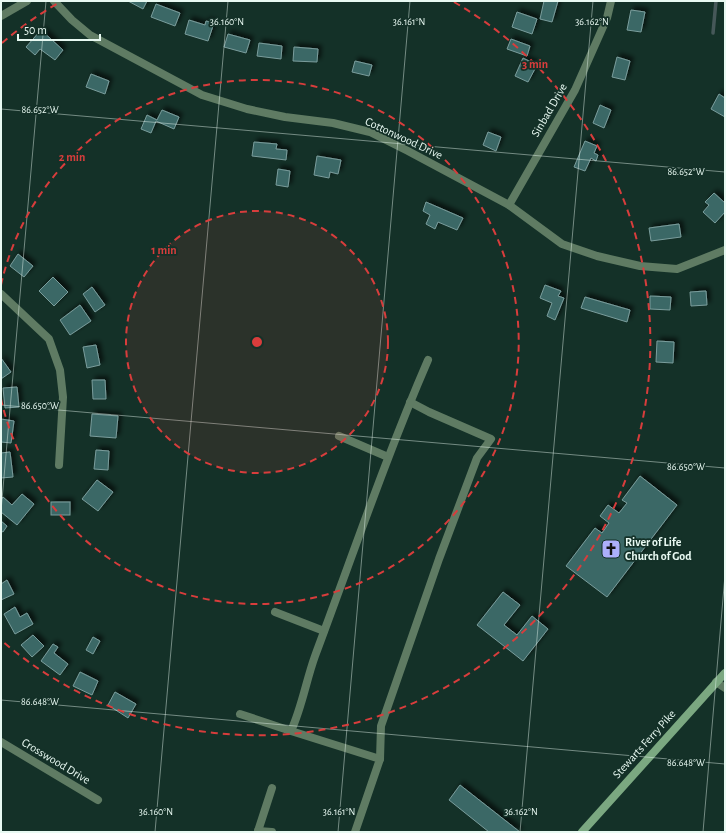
<svg xmlns="http://www.w3.org/2000/svg" width="726" height="833" viewBox="0 0 726 833" font-family="'Alegreya Sans',sans-serif">
	<style>
		.lines { fill: none; stroke-linecap: round; stroke-linejoin: round }
		.stream { stroke: #465859; stroke-width: 3.5 }
		.building { fill: #3b6766; stroke: #7a9d9c; filter: url(#shadow) }
		.street { stroke: #5f7b63; stroke-width: 8 }
		.secondary { stroke: #7ba881; stroke-width: 8 }
		.ticks { fill: none; stroke: #e8f9f2; stroke-width: 1; stroke-opacity: 0.45 }
		.ring { fill: none; stroke: #d83d3c; stroke-width: 2; stroke-dasharray: 7 5 }
		.labels { text-anchor: middle; stroke-width: 3.5; stroke-linejoin: round; paint-order: stroke }
		.street-label { font-size: 12px; fill: #e8f9f2; stroke: #143128 }
		.poi-label { font-size: 12px; font-weight: bold; fill: #e8f9f2; stroke: #143128; text-anchor: start }
		.ticks-label { font-size: 10px; text-anchor: middle; fill: #e8f9f2; stroke: #143128; stroke-width: 3.5; stroke-linejoin: round; paint-order: stroke }
		.centre { fill: #d83d3c; stroke: #143128; stroke-width: 2 }
		.ring-label { font-size: 12px; text-anchor: middle; font-weight: bold; fill: #d83d3c; stroke: #143128; stroke-width: 3.5; stroke-linejoin: round; paint-order: stroke }
	</style>
	<defs>
		<filter id="shadow"><feDropShadow dx="3.5" dy="-3.5" stdDeviation="2" flood-color="#0009"/></filter>
	</defs>
	<rect width="100%" height="100%" fill="#143128"/>
	<g class="lines">
		<polyline class="stream" points="713,33 716,1"/>
	</g>
	<g class="building">
		<polygon points="128,1 147,1 143,9"/>
		<polygon points="544,1 558,1 552,22 540,19"/>
		<polygon points="156,4 180,13 175,26 151,17"/>
		<polygon points="631,10 645,12 641,32 627,30"/>
		<polygon points="517,12 537,19 532,34 512,27"/>
		<polygon points="189,20 205,25 206,21 214,23 208,41 185,34"/>
		<polygon points="41,30 63,50 55,60 40,49 35,55 26,47"/>
		<polygon points="228,34 250,40 246,53 224,47"/>
		<polygon points="511,39 530,46 527,56 507,49"/>
		<polygon points="259,43 282,46 281,59 257,56"/>
		<polygon points="294,47 318,49 317,62 293,61"/>
		<polygon points="617,57 630,61 625,80 612,77"/>
		<polygon points="523,58 537,65 528,82 515,76"/>
		<polygon points="355,61 372,65 369,76 352,72"/>
		<polygon points="91,74 109,81 105,94 86,87"/>
		<polygon points="719,94 725,98 725,117 711,109"/>
		<polygon points="600,105 611,110 604,128 593,123"/>
		<polygon points="162,110 179,117 174,129 156,121 151,133 141,129 147,115 157,120"/>
		<polygon points="488,132 501,137 496,151 483,145"/>
		<polygon points="585,141 597,146 594,153 598,155 596,161 591,158 585,171 574,167"/>
		<polygon points="254,142 277,144 276,149 287,150 286,160 252,156"/>
		<polygon points="317,156 341,160 338,174 330,172 329,178 314,175"/>
		<polygon points="278,169 290,171 288,187 276,185"/>
		<polygon points="714,193 725,203 725,212 715,223 703,212 709,205 705,202"/>
		<polygon points="426,202 463,218 457,230 438,222 435,229 426,224 430,215 423,211"/>
		<polygon points="679,224 681,237 651,241 649,228"/>
		<polygon points="18,254 33,266 24,277 10,266"/>
		<polygon points="53,277 68,292 54,306 39,291"/>
		<polygon points="545,285 561,291 558,296 564,298 555,320 547,316 552,303 540,298"/>
		<polygon points="92,287 105,305 95,312 83,294"/>
		<polygon points="706,291 707,305 691,306 690,292"/>
		<polygon points="650,296 671,297 670,310 650,309"/>
		<polygon points="585,297 630,310 627,322 581,308"/>
		<polygon points="80,305 91,321 70,335 60,320"/>
		<polygon points="657,341 674,342 673,363 656,362"/>
		<polygon points="96,345 100,365 87,368 83,347"/>
		<polygon points="1,358 11,372 1,379"/>
		<polygon points="92,380 105,380 106,399 93,399"/>
		<polygon points="17,387 19,407 5,408 3,388"/>
		<polygon points="92,414 118,416 116,438 90,436"/>
		<polygon points="1,419 14,421 11,443 1,442"/>
		<polygon points="96,450 109,451 108,470 94,469"/>
		<polygon points="10,452 13,477 1,478 1,453"/>
		<polygon points="640,476 677,505 607,597 566,566 595,528 602,533 609,523 600,516 608,505 619,513 627,503 622,500"/>
		<polygon points="97,480 113,492 98,511 82,499"/>
		<polygon points="22,494 34,504 17,525 1,512 1,500 3,497 12,505"/>
		<rect x="51" y="502" width="19" height="13"/>
		<polygon points="1,521 7,526 3,532 1,531"/>
		<polygon points="7,580 14,594 1,600 1,584"/>
		<polygon points="503,592 520,605 504,625 517,635 532,616 548,629 523,661 477,625"/>
		<polygon points="15,607 20,617 27,613 33,624 15,634 4,614"/>
		<polygon points="33,635 44,646 32,657 21,645"/>
		<polygon points="93,637 100,641 93,654 86,650"/>
		<polygon points="53,644 58,647 54,653 68,664 60,675 41,661"/>
		<polygon points="80,672 98,681 92,695 73,686"/>
		<polygon points="115,692 136,704 128,718 108,705"/>
		<polygon points="460,785 520,832 489,832 449,800"/>
	</g>
	<g class="lines">
		<g class="street">
			<polyline points="54,1 72,20 90,35 202,95 247,109 285,117 333,123 370,132 408,151 509,205 562,244 597,256 640,266 677,269 725,250"/>
			<polyline points="1,16 27,1"/>
			<polyline points="509,205 575,90 607,18 611,1"/>
			<polyline points="1,294 49,339 60,370 63,397 59,465"/>
			<polyline points="339,436 388,457"/>
			<polyline points="275,612 324,631"/>
			<polyline points="716,682 725,688"/>
			<polyline points="240,714 291,731"/>
			<polyline points="1,742 98,800"/>
			<polyline points="380,759 381,726 439,559 477,458 491,439 429,412 410,402"/>
			<polyline points="258,831 272,788"/>
			<polyline points="258,832 258,831 272,832"/>
			<path d="M355 832 380 759 291 731C302 707 306 681 315 656 352 557 386 457 428 360"/>
		</g>
		<polyline class="secondary" points="582,832 725,673"/>
	</g>
	<path class="ticks" d="M1 109 725 172M1 405 725 468M1 511 46 1M1 700 725 764M155 832 228 1M338 832 410 1M520 832 593 1M703 832 725 575"/>
	<circle cx="257" cy="342" r="131" fill="#d83d3c" fill-opacity=".12"/>
	<g class="ring">
		<circle cx="257" cy="342" r="131"/>
		<path d="M1 285A262 262 0 1 1 1 399"/>
		<path d="M2 43A393 393 0 0 1 60 2M454 2A393 393 0 1 1 2 641"/>
	</g>
	<defs>
		<symbol id="church-square" viewBox="-11 -11 22 22"><rect x="-9" y="-9" width="18" height="18" rx="4" fill="#acaffb" stroke="#143128"/><path d="M-1.2-6h2.4v3.5h3.3v2.4h-3.3V6h-2.4V-.1h-3.3v-2.4h3.3Z" fill="#111"/></symbol>
	</defs>
	<g fill-rule="evenodd">
		<use href="#church-square" x="600" y="538" width="22" height="22"/>
	</g>
	<g class="labels">
		<g class="street-label">
			<text transform="translate(549 110) rotate(-60)" y="4">Sinbad Drive</text>
			<text transform="translate(404 138) rotate(25)" y="4">Cottonwood Drive</text>
			<text transform="translate(644 744) rotate(-48)" y="4">Stewarts Ferry Pike</text>
			<text transform="translate(56 761) rotate(31)" y="4">Crosswood Drive</text>
		</g>
		<g class="poi-label">
			<text x="625" y="546">River of Life<tspan x="625" dy="14">Church of God</tspan></text>
		</g>
	</g>
	<g class="ticks-label">
		<text x="227" y="25">36.160°N</text>
		<text x="409" y="25">36.161°N</text>
		<text x="592" y="25">36.162°N</text>
		<text x="40" y="113">86.652°W</text>
		<text x="686" y="175">86.652°W</text>
		<text x="40" y="409">86.650°W</text>
		<text x="686" y="470">86.650°W</text>
		<text x="40" y="705">86.648°W</text>
		<text x="686" y="766">86.648°W</text>
		<text x="156" y="815">36.160°N</text>
		<text x="339" y="815">36.161°N</text>
		<text x="521" y="815">36.162°N</text>
	</g>
	<circle cx="257" cy="342" r="6" class="centre"/>
	<g class="ring-label">
		<text x="535" y="68">3 min</text>
		<text x="72" y="161">2 min</text>
		<text x="164" y="254">1 min</text>
	</g>
	<rect width="726" height="833" fill="none" stroke="#e8f9f2" stroke-width="4"/>
	<path d="M18 34v6h82v-6" fill="none" stroke="#e8f9f2" stroke-width="2"/>
	<text x="24" y="34" font-size="12" fill="#e8f9f2" stroke="#143128" stroke-width="3" paint-order="stroke">50 m</text>
</svg>
